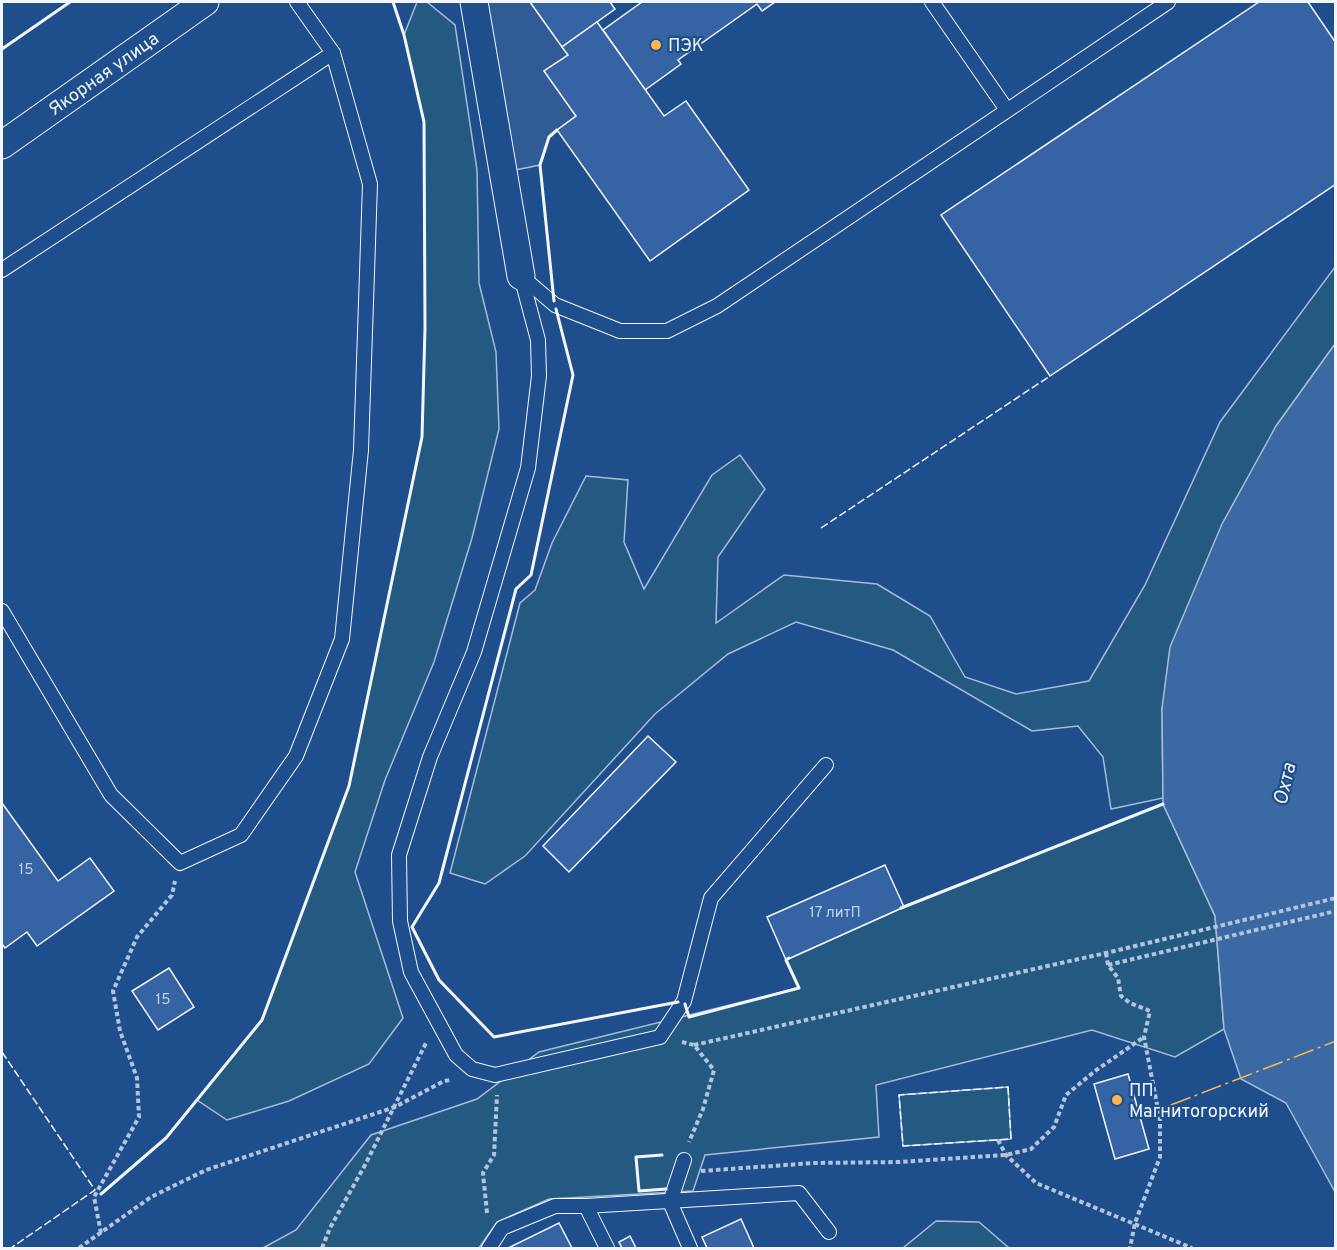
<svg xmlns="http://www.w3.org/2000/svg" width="1337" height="1250" viewBox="0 0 1337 1250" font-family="Overpass,sans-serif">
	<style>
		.green { fill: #245a82; stroke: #a8bbd7; stroke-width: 1.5 }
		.parking { fill: #305b95; stroke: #a8bbd7; stroke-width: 1.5 }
		.water { fill: #3b69a3; stroke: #a8bbd7; stroke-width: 1.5 }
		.building { fill: #3563a3; stroke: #f2f6ff; stroke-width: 1.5 }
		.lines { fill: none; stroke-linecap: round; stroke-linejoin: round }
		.lane-casing { stroke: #f2f6ff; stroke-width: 16 }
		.street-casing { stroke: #f2f6ff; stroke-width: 29 }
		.path { stroke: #b3c4dc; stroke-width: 4; stroke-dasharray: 4.5 3; stroke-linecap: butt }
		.lane { stroke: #1f4e8c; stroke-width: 14 }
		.street { stroke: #1f4e8c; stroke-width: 27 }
		.fence { stroke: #f2f6ff; stroke-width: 1.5; stroke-dasharray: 8 3; stroke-linecap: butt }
		.wall { stroke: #f2f6ff; stroke-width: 3 }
		.power { stroke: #ffb74d; stroke-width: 1.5; stroke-dasharray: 21 4.5 3 4.5; stroke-linecap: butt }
		.poi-dot { fill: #ffb74d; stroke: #1f4e8c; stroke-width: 2 }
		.labels { text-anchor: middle; stroke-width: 4.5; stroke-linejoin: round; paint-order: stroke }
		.number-label { font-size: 15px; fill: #c3d1e8 }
		.poi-label { font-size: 18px; fill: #f2f6ff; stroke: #1f4e8c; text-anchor: start }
		.street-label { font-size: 18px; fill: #f2f6ff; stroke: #1f4e8c }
		.water-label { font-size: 20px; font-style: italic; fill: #f2f6ff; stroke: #1f4e8c }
	</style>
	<rect width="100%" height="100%" fill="#1f4e8c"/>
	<g class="green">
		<polygon points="417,2 427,2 455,25 477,170 479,283 496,352 499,429 472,538 434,662 385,780 355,872 403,1018 369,1064 289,1101 227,1120 197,1100 262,1020 349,786 422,437 425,328 424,122 404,35"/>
		<polygon points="1335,267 1335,344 1276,426 1162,708 1163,798 1111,809 1103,757 1078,726 1032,731 893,650 796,622 728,654 655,714 525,856 485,884 450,873 520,603 535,590 552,543 586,476 628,480 624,542 644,589 712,475 740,455 765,489 718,557 716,623 784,575 877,584 930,616 965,677 1016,694 1089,681 1145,585 1220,422"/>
		<polygon points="1163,804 1215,916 1224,1029 1175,1057 1092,1030 876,1085 879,1137 705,1155 693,1191 549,1199 497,1222 479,1248 263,1248 296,1230 371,1135 477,1099 539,1052 799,988 786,960 904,907"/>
		<polygon points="1008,1087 1011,1139 903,1146 899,1095"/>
		<polygon points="936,1221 979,1222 1009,1248 903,1248"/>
	</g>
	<polygon class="parking" points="483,2 530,2 568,55 544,71 576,116 549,137 540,165 510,171"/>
	<polygon class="water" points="1335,344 1336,1192 1335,1192 1286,1103 1241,1079 1224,1029 1215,916 1163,804 1162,708 1170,647 1222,524 1276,426"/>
	<g class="building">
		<polygon points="530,2 610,2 615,9 562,47"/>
		<polygon points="642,2 775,2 762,11 757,4 678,60 681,64 645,90 603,30"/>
		<polygon points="1259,2 1308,2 1336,43 1336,184 1050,376 941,215"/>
		<polygon points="597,22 664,116 686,101 749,190 650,261 557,130 576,116 544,71 568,55 562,47"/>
		<polygon points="648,736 676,762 569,872 543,846"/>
		<polygon points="2,803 58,881 90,858 114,891 37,946 27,932 5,948 2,944"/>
		<polygon points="885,865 904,907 786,960 767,917"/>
		<polygon points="169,968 194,1007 158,1030 132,991"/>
		<polygon points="1128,1074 1149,1149 1115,1159 1094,1084"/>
		<polygon points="741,1219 754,1248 707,1248 702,1237"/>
		<polygon points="559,1223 572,1248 508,1248"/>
		<polygon points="630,1236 636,1248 622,1248 619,1242"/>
	</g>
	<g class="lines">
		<defs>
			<g id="lane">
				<polyline points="932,2 1007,110"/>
				<polyline points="2,270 333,53"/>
				<polyline points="521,276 538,340 539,376 528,468 474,652 430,757 399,855 400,921 411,972 456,1055 472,1069 495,1075 660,1037 684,1001 711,898 826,765"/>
				<polyline points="521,276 555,305 620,331 667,331 717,306 1168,2"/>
				<polyline points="2,611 111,795 180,863 241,835 296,756 342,639 361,450 370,184 333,53 297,2"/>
				<polyline points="684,1160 670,1202 690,1248"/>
				<polyline points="586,1206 607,1248"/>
				<polyline points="489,1248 502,1228 555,1206 586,1206 799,1193 829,1232"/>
			</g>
			<g id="street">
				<polyline points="474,2 521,276"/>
				<path id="s1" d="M2 145 205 2"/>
			</g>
		</defs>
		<use href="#lane" class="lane-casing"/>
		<use href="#street" class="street-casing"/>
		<g class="path">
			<polyline points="1106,953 1108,965 1118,978 1121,996 1130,1003 1150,1011 1144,1037 1160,1120 1160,1157 1135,1223 1130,1248"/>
			<polyline points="1108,965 1336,911"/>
			<polyline points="682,1042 694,1045 714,1070 703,1109 689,1142"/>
			<polyline points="694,1045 1106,953 1336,898"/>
			<polyline points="998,1140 1006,1155 1036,1183 1192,1248"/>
			<polyline points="701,1171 814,1163 899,1162 1006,1155 1031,1149 1054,1127 1066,1095 1095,1071 1144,1037"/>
			<polyline points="487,1213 483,1173 494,1155 497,1095"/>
			<polyline points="101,1233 94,1197 139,1117 137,1078 120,1031 113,991 137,937 172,895 175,881"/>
			<polyline points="79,1248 151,1197 206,1170 395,1107 444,1081 451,1080"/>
			<polyline points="322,1248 330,1228 365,1165 426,1043"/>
		</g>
		<use href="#lane" class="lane"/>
		<use href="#street" class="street"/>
		<g class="fence">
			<polyline points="821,528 1050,376"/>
			<polyline points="2,1052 95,1190 11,1248"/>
			<polygon points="1008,1087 1011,1139 903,1146 899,1095"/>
		</g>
		<g class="wall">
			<polyline points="2,49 70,2"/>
			<polyline points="554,301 540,165 549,137 557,130"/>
			<polyline points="556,309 573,375 531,575 516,589 439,883 412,927 439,980 494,1037 678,1002"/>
			<polyline points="901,908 1163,804"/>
			<polyline points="685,1004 689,1017 799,988 786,960 789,958"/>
			<polyline points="662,1155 636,1157 639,1191 666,1189"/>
			<polyline points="101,1194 166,1138 262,1020 349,786 422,437 425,328 424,122 404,35 393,2"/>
		</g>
		<polyline class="power" points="1140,1117 1336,1041"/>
	</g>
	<g class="poi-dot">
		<circle cx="656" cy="45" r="6"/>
		<circle cx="1117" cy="1100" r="6"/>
	</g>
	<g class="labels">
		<g class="number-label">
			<text x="26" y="874">15</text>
			<text x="835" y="917">17 литП</text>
			<text x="163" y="1004">15</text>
		</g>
		<g class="poi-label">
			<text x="668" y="51">ПЭК</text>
			<text x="1129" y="1096">ПП<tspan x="1129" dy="21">Магнитогорский</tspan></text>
		</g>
		<g class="street-label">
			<text dy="6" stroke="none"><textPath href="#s1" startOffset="124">Якорная улица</textPath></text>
		</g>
		<g class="water-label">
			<text transform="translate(1284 784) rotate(-77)" y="7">Охта</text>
		</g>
	</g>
	<rect width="1337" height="1250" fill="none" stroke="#f2f6ff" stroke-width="6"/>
</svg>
